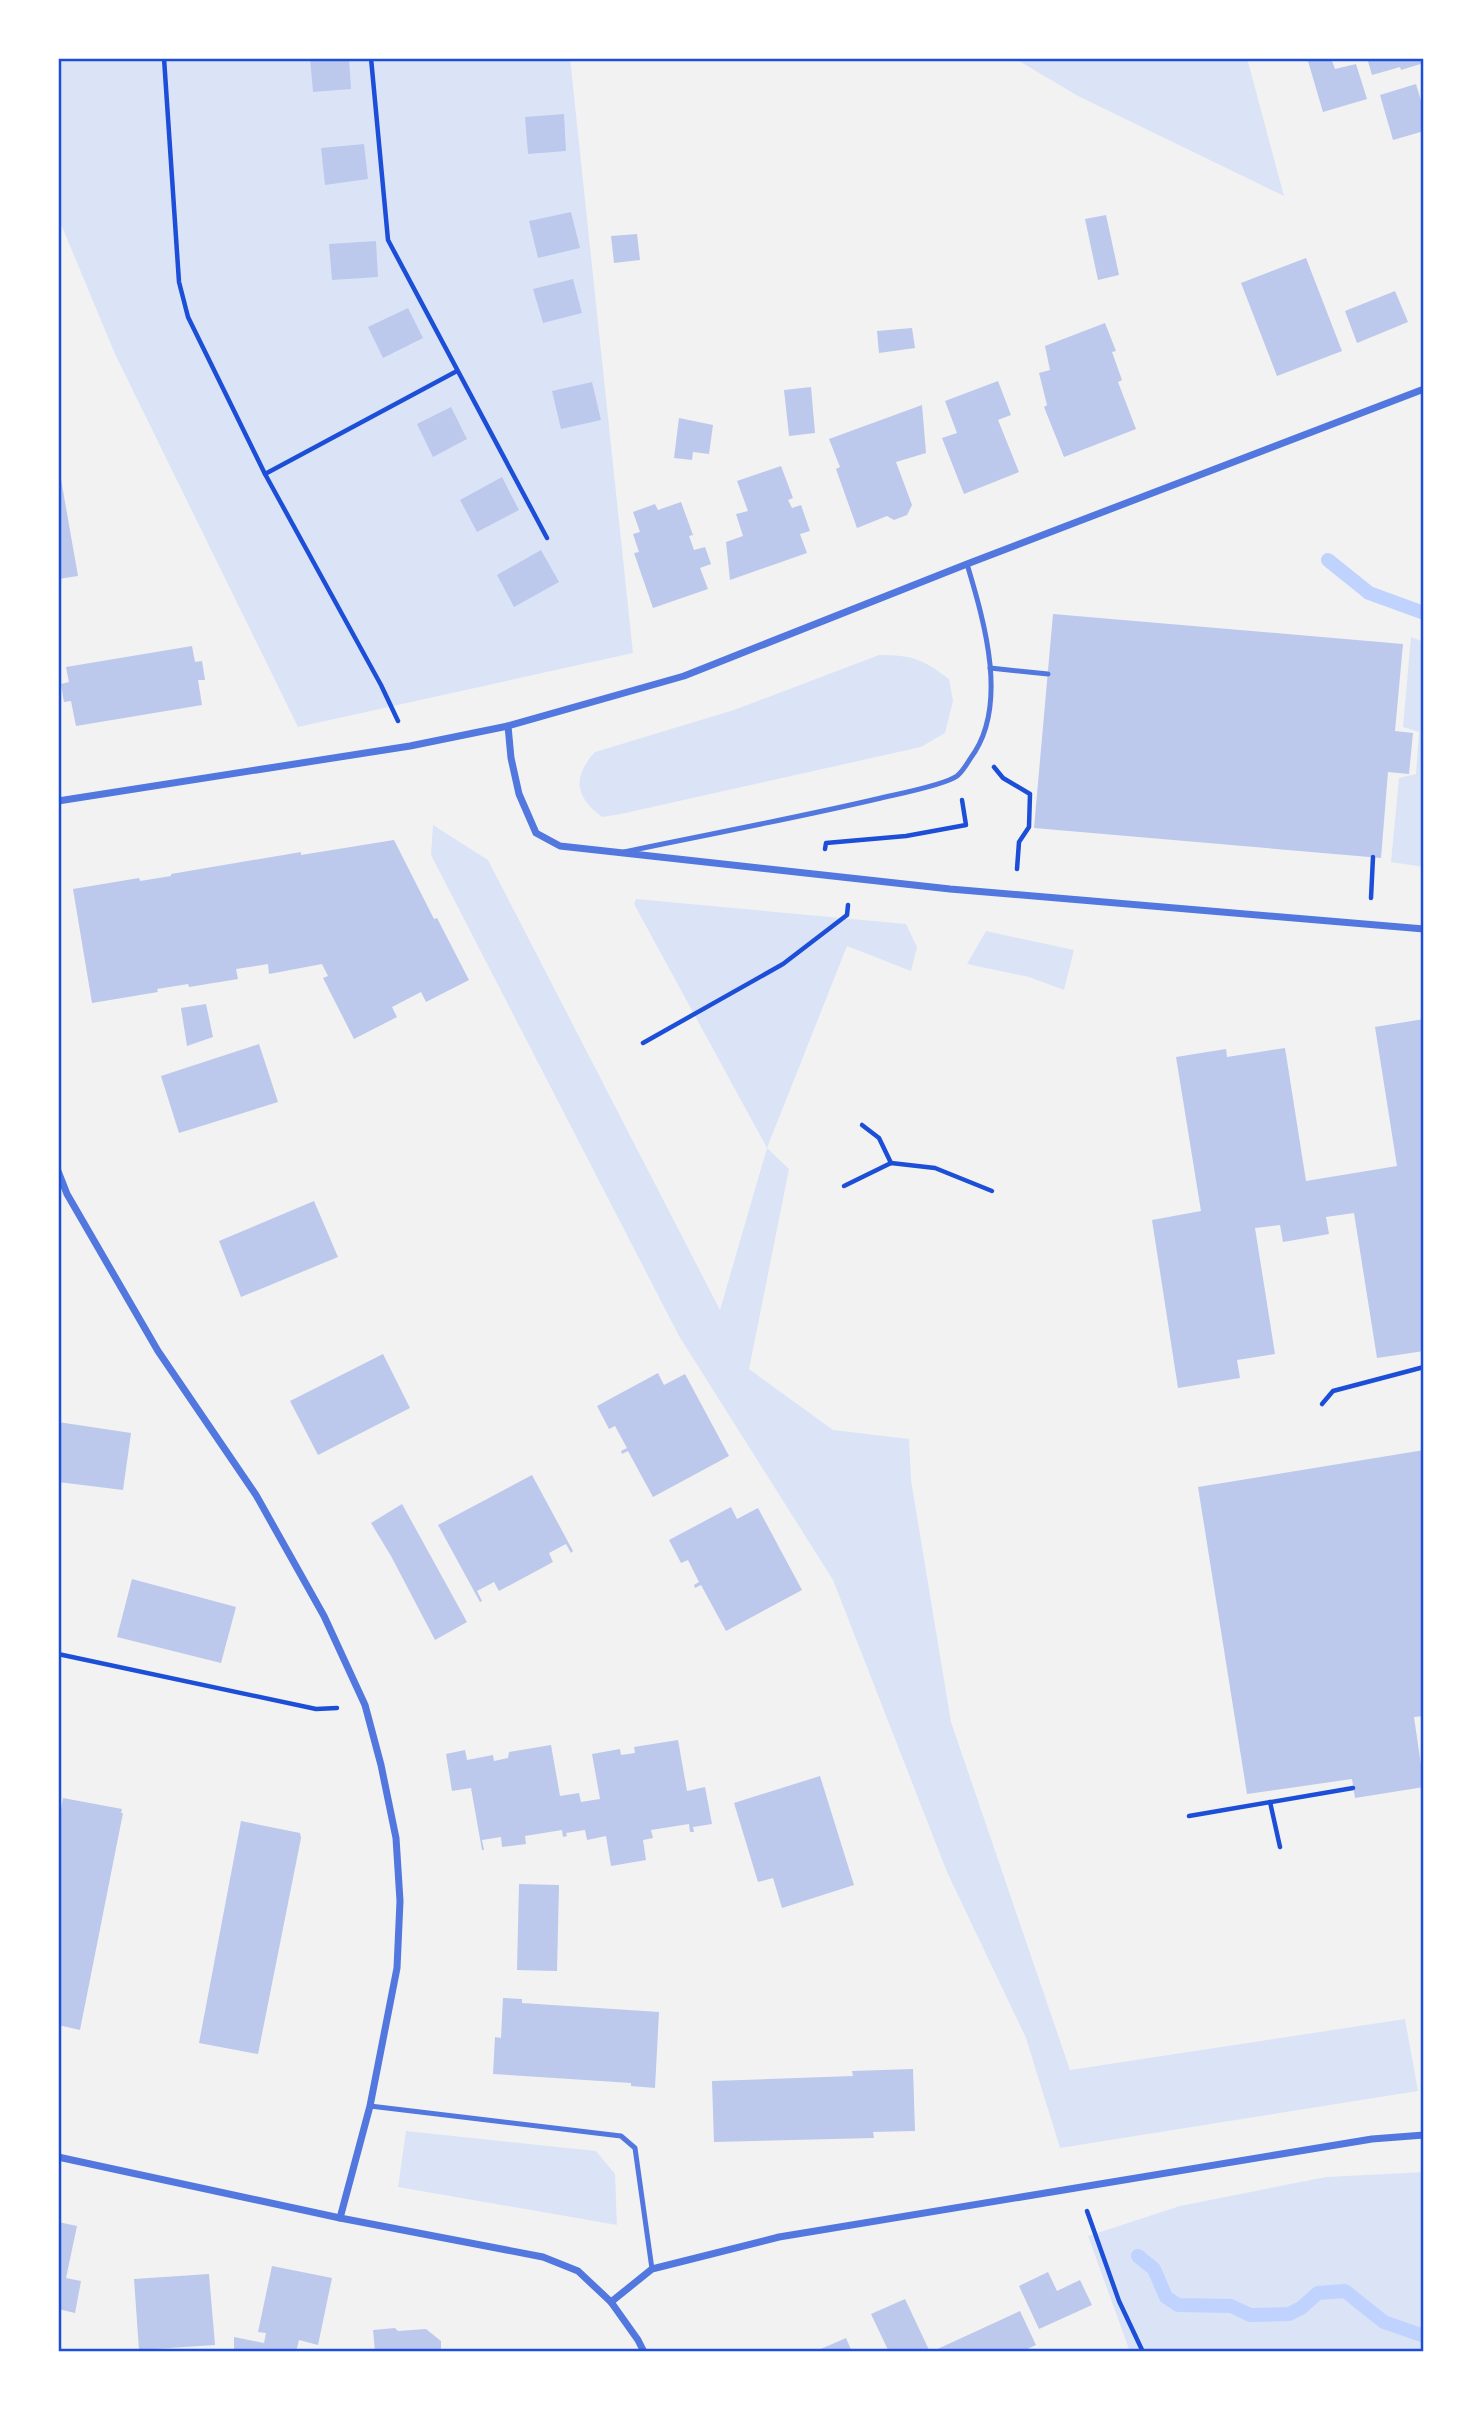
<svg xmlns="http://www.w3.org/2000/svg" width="1482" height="2410" viewBox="0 0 1482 2410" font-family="Montserrat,sans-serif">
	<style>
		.green { fill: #dbe4f7 }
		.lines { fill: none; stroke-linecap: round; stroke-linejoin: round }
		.stream { stroke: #bfd3fe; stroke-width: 14 }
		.building { fill: #bdc9ec }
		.path { stroke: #1d4ed8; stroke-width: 4.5 }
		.service { stroke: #5277de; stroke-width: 5 }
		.minor { stroke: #5277de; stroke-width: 7 }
		.neatline { fill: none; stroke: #1d4ed8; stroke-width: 2.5 }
	</style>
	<rect width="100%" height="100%" fill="#f2f2f2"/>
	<g class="green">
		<polygon points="58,58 570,58 633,653 298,727 115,354 58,217"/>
		<polygon points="1014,58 1247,58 1284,196 1078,96"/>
		<polygon points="1411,637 1424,642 1424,867 1391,862 1399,778 1416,774 1419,732 1403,727"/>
		<path d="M879 655C913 655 922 659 949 679L953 701 945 733 921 747 621 814 602 817C575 797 572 777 595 752L734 710Z"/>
		<polygon points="433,825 488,860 720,1310 767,1148 634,904 636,899 906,924 917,947 911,971 847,946 767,1148 789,1169 749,1369 833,1430 909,1439 911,1480 951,1722 1070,2070 1405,2019 1418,2091 1060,2148 1026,2038 947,1872 833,1580 679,1336 431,855"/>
		<polygon points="986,931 1074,950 1064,990 1029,977 967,964"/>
		<polygon points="406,2131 596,2151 615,2174 617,2225 398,2187"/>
		<polygon points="1424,2172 1424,2352 1130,2352 1088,2236 1180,2206 1326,2177"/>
	</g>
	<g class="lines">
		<g class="stream">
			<polyline points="1328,560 1369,593 1424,613"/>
			<polyline points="1138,2256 1154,2269 1166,2297 1178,2305 1231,2306 1250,2315 1289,2314 1301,2308 1318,2293 1345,2291 1384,2322 1424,2336"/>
		</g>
	</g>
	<g class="building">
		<polygon points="310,58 349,58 351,89 313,92"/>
		<polygon points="1320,58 1331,58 1335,69 1356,64 1367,99 1323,112 1308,61"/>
		<polygon points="1367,58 1424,58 1424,63 1401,70 1400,67 1372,75"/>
		<polygon points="1416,84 1424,111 1424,131 1393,140 1380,95"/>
		<polygon points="564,114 566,151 528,154 525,117"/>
		<polygon points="364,144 368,179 325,185 321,148"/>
		<polygon points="571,212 580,248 538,258 529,221"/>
		<polygon points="1106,215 1119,275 1098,280 1085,219"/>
		<polygon points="637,234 640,260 614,263 611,236"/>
		<polygon points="376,241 378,277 332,280 329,244"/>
		<polygon points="1306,258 1342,351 1277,376 1241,283"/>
		<polygon points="573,279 582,313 543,323 533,289"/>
		<polygon points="1395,291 1408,322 1357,343 1345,311"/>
		<polygon points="408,308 423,338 383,358 368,327"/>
		<polygon points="1105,323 1116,351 1112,352 1122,380 1118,382 1136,429 1064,457 1044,407 1047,405 1039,373 1050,370 1045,346"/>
		<polygon points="912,328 915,348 879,353 877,331"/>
		<polygon points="998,381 1011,415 998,420 1019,472 964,494 942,438 957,433 945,401"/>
		<polygon points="592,382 601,420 561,429 552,391"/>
		<polygon points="811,387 815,433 789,436 784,390"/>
		<polygon points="922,405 926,453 896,462 912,505 907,515 894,520 887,516 857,528 836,469 840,467 829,439"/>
		<polygon points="451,407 467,439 433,457 417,424"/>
		<polygon points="679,418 713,425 709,454 693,452 692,460 674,458"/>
		<polygon points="58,462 78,576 58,579"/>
		<polygon points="781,466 793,498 788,500 792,508 801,505 810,531 800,534 807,553 730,580 726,542 743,536 736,514 748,511 737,481"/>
		<polygon points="502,477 519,510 477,532 460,500"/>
		<polygon points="681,502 693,535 689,536 694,550 705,547 711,564 700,568 708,589 653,608 634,553 639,552 633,534 640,532 633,512 655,504 658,510"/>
		<polygon points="541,550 559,582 514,607 497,575"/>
		<polygon points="1053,614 1403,644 1395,731 1413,733 1409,774 1388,772 1381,858 1034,828"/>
		<polygon points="192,646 195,662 202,661 205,680 198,680 202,705 76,726 71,701 64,702 61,684 69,682 66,667"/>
		<polygon points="394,840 434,919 437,918 469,980 426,1002 421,992 392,1007 397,1017 354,1039 323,978 328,976 322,964 269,974 268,964 236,969 238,979 189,987 188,984 157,989 158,992 92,1003 73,889 139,878 140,881 171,876 171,874 301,852 301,855"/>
		<polygon points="206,1004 213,1037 187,1046 181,1008"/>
		<polygon points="1424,1019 1424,1351 1377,1358 1354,1213 1326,1217 1329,1234 1283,1242 1280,1225 1255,1228 1275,1354 1237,1360 1240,1378 1178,1388 1152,1220 1201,1211 1176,1057 1226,1049 1227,1057 1285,1048 1306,1181 1397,1166 1375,1027"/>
		<polygon points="259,1044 278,1102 179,1133 161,1076"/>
		<polygon points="314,1201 338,1257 241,1297 219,1241"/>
		<polygon points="383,1354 410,1408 318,1455 290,1401"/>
		<polygon points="658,1373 664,1385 685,1374 729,1456 653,1497 628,1451 622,1454 621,1451 627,1448 615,1426 609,1429 597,1406"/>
		<polygon points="58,1422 131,1433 123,1490 58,1482"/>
		<polygon points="1424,1450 1424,1716 1414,1717 1421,1765 1424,1765 1424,1787 1355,1798 1352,1779 1247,1794 1198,1487"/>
		<polygon points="532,1475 573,1551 571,1553 566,1544 549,1553 553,1562 499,1591 494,1582 477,1591 482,1601 480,1602 438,1525"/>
		<polygon points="402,1504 467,1622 435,1640 391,1556 371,1523"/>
		<polygon points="731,1507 737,1519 758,1508 802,1590 726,1631 701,1585 695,1588 694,1585 699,1582 688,1560 681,1563 669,1540"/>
		<polygon points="132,1579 236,1607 221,1663 117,1637"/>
		<polygon points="678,1740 687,1791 705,1787 712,1824 693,1827 694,1832 690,1832 689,1824 651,1830 653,1838 643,1840 646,1860 611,1866 606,1836 587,1840 585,1830 566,1833 567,1836 563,1837 562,1830 525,1836 526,1844 502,1847 501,1837 482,1840 484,1850 482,1850 471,1788 452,1791 446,1754 465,1750 467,1760 493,1755 494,1761 508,1758 509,1752 551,1745 560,1796 579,1793 581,1802 600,1799 592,1754 620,1749 621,1755 635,1753 634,1747"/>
		<polygon points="820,1776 854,1885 782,1908 773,1878 758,1882 734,1803"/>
		<polygon points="63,1798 122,1809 121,1813 123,1813 80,2030 58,2025 58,1827"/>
		<polygon points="241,1821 300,1833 301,1838 258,2054 199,2043"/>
		<polygon points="519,1884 559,1885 557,1971 517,1970"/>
		<polygon points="503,1998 522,1999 522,2003 659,2012 655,2088 631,2086 631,2083 493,2074 495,2037 501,2038"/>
		<polygon points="913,2069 915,2131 873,2132 874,2138 714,2142 712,2081 853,2076 852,2071"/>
		<polygon points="58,2222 77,2226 66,2278 81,2281 75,2313 58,2309"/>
		<polygon points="272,2266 332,2278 318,2345 299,2340 296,2352 234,2352 234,2337 264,2343 266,2333 258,2332"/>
		<polygon points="1048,2272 1057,2291 1080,2280 1092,2305 1039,2329 1019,2286"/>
		<polygon points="209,2274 215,2345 139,2350 134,2279"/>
		<polygon points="905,2299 930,2352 889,2352 871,2314"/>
		<polygon points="1020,2311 1036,2345 1021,2352 931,2352"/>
		<polygon points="395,2328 398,2331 426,2329 441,2341 441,2352 375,2352 373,2330"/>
		<polygon points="846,2338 852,2352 814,2352"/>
	</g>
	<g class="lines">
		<g class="path">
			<polyline points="164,58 179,282 188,317 265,474 381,685 398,721"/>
			<polyline points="371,58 388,240 547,538"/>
			<polyline points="265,474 457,371"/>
			<polyline points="994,767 1003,778 1030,794 1029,827 1019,842 1017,869"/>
			<polyline points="825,849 826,843 906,836 966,825 962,800"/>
			<polyline points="1371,898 1373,857"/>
			<polyline points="643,1043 783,964 847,915 848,905"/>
			<polyline points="862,1125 879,1138 891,1163"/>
			<polyline points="844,1186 891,1163 935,1168 992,1191"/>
			<polyline points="1322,1404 1333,1391 1424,1367"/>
			<polyline points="58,1654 316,1709 337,1708"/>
			<polyline points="1270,1802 1280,1847"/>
			<polyline points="1189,1816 1353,1788"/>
			<polyline points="1087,2211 1119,2301 1143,2352"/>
		</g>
		<g class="service">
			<polyline points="990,668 1048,674"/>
			<path d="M624 852C710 834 796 818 881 798 898 794 945 785 957 776 962 772 967 764 970 759 1010 707 984 621 967 564"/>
			<polyline points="370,2106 621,2136 635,2148 652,2269"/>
		</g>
		<g class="minor">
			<polyline points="508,726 511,758 519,794 536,833 560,846 950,889 1424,929"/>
			<polyline points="58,801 410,746 508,726 684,676 967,564 1424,389"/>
			<polyline points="58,1171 67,1194 158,1351 256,1495 324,1616 365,1705 381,1765 396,1838 400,1901 397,1968 370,2106 340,2218"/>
			<polyline points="58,2157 340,2218 543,2257 578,2271 611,2302 638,2340 644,2352"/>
			<polyline points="611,2302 652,2269 779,2237 1372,2139 1424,2135"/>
		</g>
	</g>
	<rect width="1482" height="2410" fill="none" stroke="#ffffff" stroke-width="119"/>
	<rect x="60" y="60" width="1362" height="2290" class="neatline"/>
</svg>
